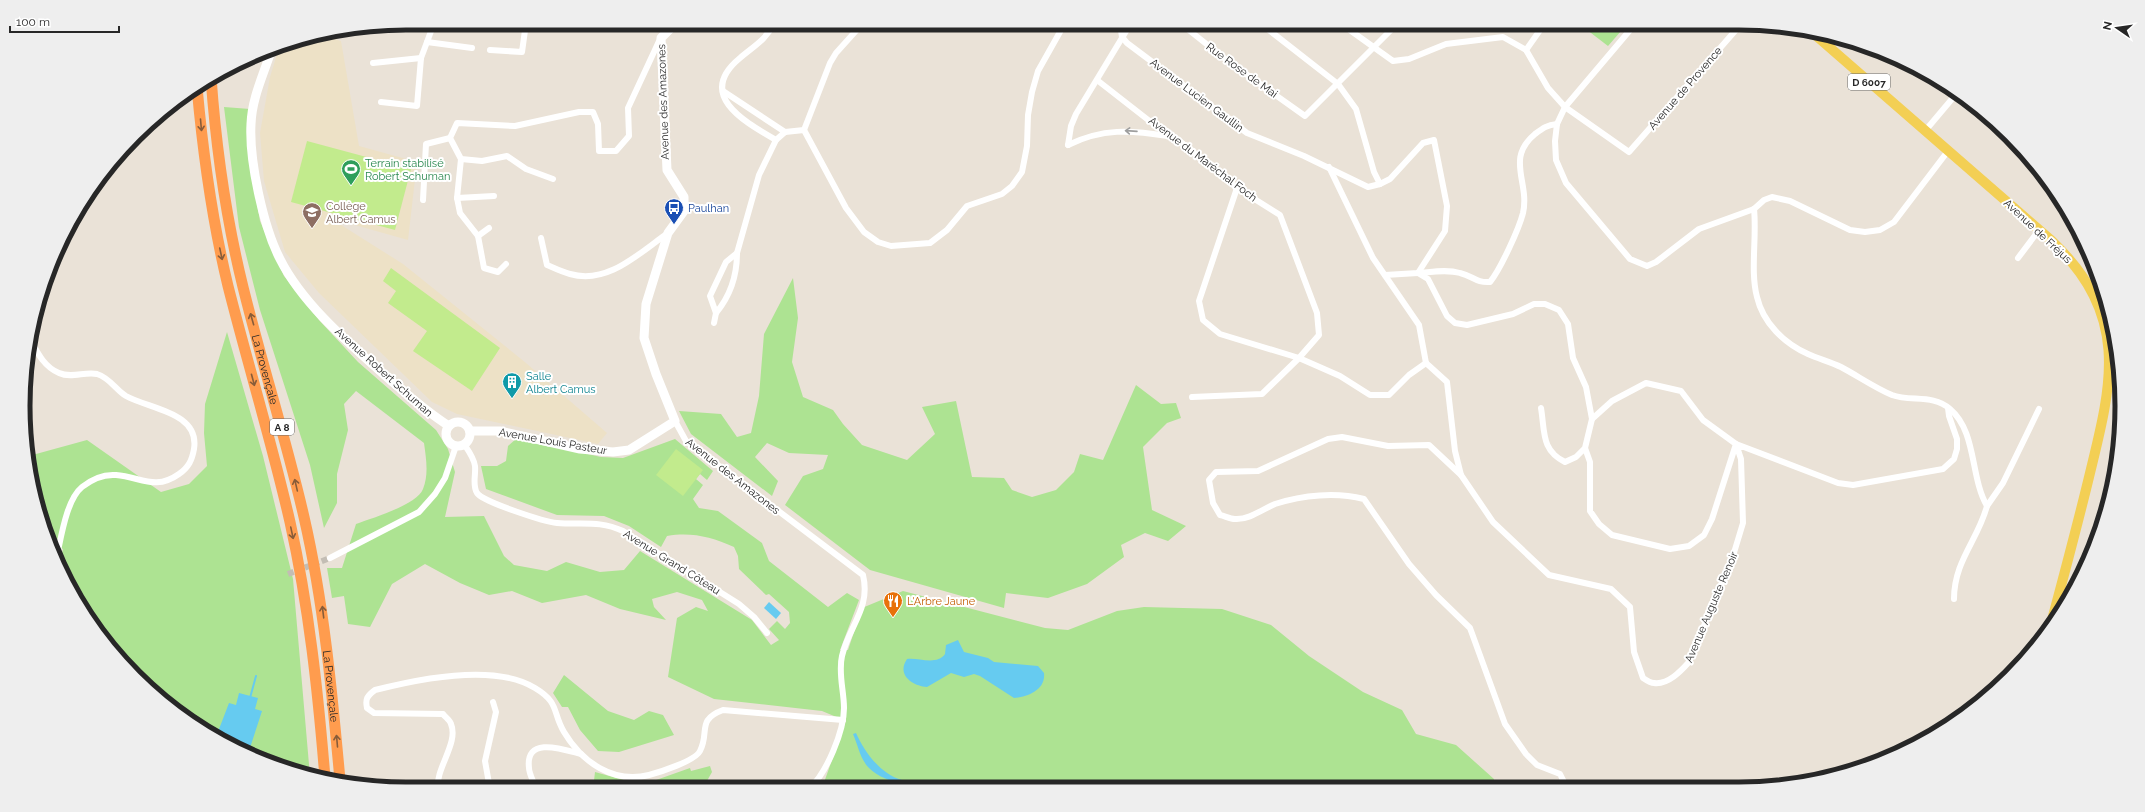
<svg xmlns="http://www.w3.org/2000/svg" width="2145" height="812" viewBox="0 0 2145 812" font-family="Raleway,sans-serif">
	<style>
		.education { fill: #ede1c6 }
		.green { fill: #ade392 }
		.pitch { fill: #c2eb8d }
		.water { fill: #66cbf0 }
		.lines { fill: none; stroke-linecap: round; stroke-linejoin: round }
		.stream { stroke: #66cbf0; stroke-width: 2 }
		.street-tunnel { stroke: #c3bdb4; stroke-width: 6; stroke-dasharray: 6 3; stroke-linecap: butt }
		.street { stroke: #fff; stroke-width: 6 }
		.secondary { stroke: #fff; stroke-width: 9 }
		.primary { stroke: #f3cf54; stroke-width: 10 }
		.highway { stroke: #ff9c4e; stroke-width: 11 }
		.oneway { stroke: #885c39 }
		.oneway2 { stroke: #9e9e9e }
		.labels { text-anchor: middle; stroke-width: 4; stroke-linejoin: round; paint-order: stroke }
		.shield { fill: #fff; stroke: #686868; stroke-width: 1 }
		.shield-label { font-size: 10px; font-weight: bold; fill: #272727 }
		.street-label { font-size: 11px; fill: #272727; stroke: #fff }
		.leisure-label { font-size: 11px; fill: #27864d; stroke: #fff; text-anchor: start }
		.education-label { font-size: 11px; fill: #785e54; stroke: #fff; text-anchor: start }
		.transit-label { font-size: 11px; fill: #164399; stroke: #fff; text-anchor: start }
		.culture-label { font-size: 11px; fill: #0d838f; stroke: #fff; text-anchor: start }
		.food-label { font-size: 11px; fill: #c56008; stroke: #fff; text-anchor: start }
		.rim { fill: none; stroke: #272727; stroke-width: 5 }
	</style>
	<rect width="100%" height="100%" fill="#eae2d7"/>
	<polygon class="education" points="326,36 341,41 359,146 417,162 408,240 330,218 403,264 526,363 607,433 598,444 457,414 432,402 319,293 285,252 264,181 260,133 270,77 280,44"/>
	<g class="green">
		<polygon points="1578,23 1628,23 1608,46"/>
		<path d="M224 107 250 109 249 156 260 221 284 276 319 320 358 362 436 430 448 449 455 472 445 517 484 516 504 556 514 565 547 571 566 562 600 572 624 570 640 551 752 620 771 645 779 640 769 629 777 621 785 629 790 623 789 612 769 594 766 595 739 569 738 556 734 547C711 537 692 532 667 536L661 547 629 526 604 516 557 515 486 489 481 466H497L506 461 508 446 517 438 601 457 623 458 675 439 713 471 707 480 700 474 703 470 683 496 696 479 703 485 693 499 699 508 718 511 762 543 769 561 828 607 847 593 859 600 840 650H848L862 608 903 591 1045 628 1068 630 1117 611 1144 607 1222 609 1271 625 1309 656 1363 692 1402 710 1416 734 1456 745 1494 779 1493 786 822 788 846 721 822 711 714 699 668 677 677 618 696 607 708 611 702 600 677 592 652 599 654 607 666 620 620 609 586 595 542 603 512 591 489 595 460 583 425 564 392 584 370 627 348 624 344 596 332 598 327 568H342L356 524C372 518 417 505 423 489 429 474 426 458 424 443L356 391 344 404 348 430 337 474V503L324 528 310 465 260 310 239 227Z"/>
		<polygon points="793,278 798,318 792,362 803,397 833,410 843,424 862,445 907,460 935,434 922,407 956,401 972,477 1004,478 1012,490 1032,497 1056,490 1074,472 1080,454 1103,460 1136,385 1161,404 1176,403 1181,418 1167,423 1143,447 1152,510 1186,526 1168,541 1145,533 1121,545 1124,557 1087,584 1048,598 1006,593 1004,608 870,570 785,505 803,476 823,469 828,455 789,453 767,443 755,457 778,481 772,496 691,434 679,411 721,414 737,437 751,433 759,396 764,334"/>
		<polygon points="227,332 263,456 293,579 310,776 237,750 173,710 87,619 59,565 63,549 49,543 30,481 29,453 36,454 87,440 161,492 189,484 207,466 204,433 205,404"/>
		<polygon points="564,675 608,711 634,720 649,711 663,715 674,735 619,752 598,751 580,730 568,707 562,707 553,693"/>
		<polygon points="710,766 712,772 703,788 593,789 595,772 642,785 690,768 691,771"/>
	</g>
	<g class="pitch">
		<polygon points="307,141 411,169 395,230 291,202"/>
		<polygon points="391,268 500,348 472,391 413,351 427,331 388,303 396,291 383,281"/>
		<polygon points="676,449 703,470 683,496 656,475"/>
	</g>
	<g class="water">
		<polygon points="769,602 781,613 776,619 764,608"/>
		<path d="M958 640 964 652 988 658 994 662 1038 666 1044 673C1046 690 1027 697 1014 698L980 676 974 674 964 677 951 673 927 687C913 686 896 675 907 659 917 657 937 666 945 654L946 645Z"/>
		<polygon points="239,693 258,698 255,709 262,711 248,754 237,750 216,737 229,703 236,705"/>
		<path d="M856 733C864 751 880 774 902 780 916 784 931 784 945 788 922 788 886 785 869 768 860 759 858 745 853 734Z"/>
	</g>
	<g class="lines">
		<polyline class="stream" points="250,698 256,676"/>
		<polyline class="street-tunnel" points="288,574 330,558"/>
		<g class="street">
			<polyline points="423,23 433,27"/>
			<polyline points="434,23 427,42 472,48"/>
			<polyline points="660,23 674,24"/>
			<polyline points="1120,23 1122,37 1127,43 1247,133 1304,156 1368,187 1380,184 1390,179 1423,143 1434,140 1447,206 1445,231 1418,273 1385,275"/>
			<polyline points="1180,23 1229,62 1305,116 1398,23"/>
			<polyline points="1260,23 1338,84 1356,109 1374,172 1380,184"/>
			<polyline points="1340,23 1393,61 1409,59 1446,44 1503,37 1526,50 1545,23"/>
			<polyline points="1636,23 1565,107 1557,124 1555,141 1556,160 1566,183 1630,259 1647,266 1656,262 1699,229 1754,209 1764,200 1772,197 1790,201 1850,230 1865,232 1880,230 1894,222 1948,151"/>
			<polyline points="490,50 522,52 526,23"/>
			<polyline points="1526,50 1548,88 1565,107 1629,152 1742,23"/>
			<polyline points="373,63 421,58"/>
			<polyline points="1097,80 1170,137 1181,142 1237,188 1280,215 1317,313 1319,335 1299,358 1262,394 1192,397"/>
			<polyline points="723,91 785,132"/>
			<polyline points="381,102 417,106 421,58 427,42"/>
			<polyline points="804,130 846,208 864,232 878,242 891,246 930,243 947,230 967,206 1002,194 1012,186 1022,172 1027,146 1028,115 1032,92 1038,71 1065,23"/>
			<polyline points="1925,131 1957,93"/>
			<polyline points="776,140 785,132 804,130 830,63 836,53 863,23"/>
			<polyline points="1068,145 1071,126 1076,114 1131,23"/>
			<path d="M1068 145C1103 128 1130 130 1168 136"/>
			<polyline points="461,159 457,198 460,213 478,236 484,268 498,272 506,264"/>
			<polyline points="1329,167 1373,258 1419,325 1426,363"/>
			<polyline points="553,179 526,169 507,156 482,161 461,159 450,138 457,123 515,126 579,112 593,112 598,124 599,151 616,151 629,136 628,108 660,39"/>
			<polyline points="1237,188 1199,301 1203,320 1220,334 1299,358 1340,376 1370,395 1389,395 1409,375 1426,363"/>
			<polyline points="457,198 494,196"/>
			<polyline points="423,200 426,144 450,138"/>
			<path d="M1754 209C1757 237 1750 271 1757 297 1763 323 1784 343 1808 354 1819 359 1831 362 1841 367 1858 376 1875 388 1892 395 1911 402 1933 394 1950 409 1977 432 1970 477 1987 506 1978 540 1954 561 1954 599"/>
			<polyline points="478,236 489,228"/>
			<path d="M541 238 547 265C554 268 562 272 570 274 608 285 639 253 668 233"/>
			<polyline points="2018,258 2039,230"/>
			<polyline points="1418,273 1428,279 1447,316 1455,323 1467,325 1513,314 1534,304 1545,304 1559,310 1568,324 1573,358 1586,387 1592,419"/>
			<path d="M1418 273C1432 272 1447 269 1460 273 1473 276 1476 283 1490 282 1500 270 1519 229 1523 213 1530 182 1505 159 1535 134 1543 128 1547 125 1557 124"/>
			<path d="M716 313C731 295 737 276 737 253"/>
			<path d="M714 323 716 313 710 296 726 262 737 253 759 175 776 140C745 122 695 95 740 58 754 46 766 40 774 23"/>
			<path d="M30 339C37 352 44 367 59 373 72 379 85 371 97 374 110 378 116 390 126 396 149 409 200 412 194 449 192 460 189 467 179 474 155 491 141 477 116 475 103 474 92 479 82 487 66 500 61 539 56 560"/>
			<polyline points="1426,363 1447,382 1455,451 1461,475"/>
			<path d="M1541 408C1545 432 1541 450 1565 462L1576 457 1585 448 1592 419 1612 401 1646 383 1681 391 1703 420 1736 444 1712 519 1704 535 1689 546 1670 549 1612 535 1599 524 1590 511V462L1585 448"/>
			<path d="M675 421 686 441 863 575C871 608 849 626 842 656 838 673 844 691 844 708 844 731 827 772 810 788"/>
			<path d="M464 444C468 450 474 458 475 466 476 475 472 485 477 493 483 502 545 522 557 523 582 525 599 520 623 531L739 604 754 617 767 633"/>
			<polyline points="1987,506 2003,483 2039,409"/>
			<polyline points="330,558 419,512 435,494 445,478 456,446"/>
			<path d="M1566 786 1560 774 1537 765 1526 754 1505 724 1470 628 1436 595 1409 564 1364 499C1336 492 1303 495 1275 504 1263 509 1249 520 1235 519 1230 519 1225 516 1220 515L1213 503 1209 480 1216 472 1258 471 1328 439 1342 437 1388 446 1429 445 1461 475 1493 522 1549 575 1611 589 1630 607 1634 652 1643 678C1646 680 1651 683 1654 683 1668 685 1681 671 1689 662L1733 556 1743 523 1741 459 1736 444 1838 483 1853 485 1943 469 1954 459 1957 449V439L1949 416 1948 408"/>
			<path d="M438 789C435 769 459 743 451 724 450 720 445 717 443 714L374 713 367 708C365 699 367 696 375 690 418 679 495 663 535 688 560 703 552 712 564 732 582 762 613 784 649 775 660 772 695 761 700 751 710 732 696 720 723 710L843 720"/>
			<polyline points="490,789 485,761 496,712 493,702"/>
			<path d="M536 789C534 782 529 774 529 768 525 735 565 750 581 754"/>
		</g>
		<g class="secondary">
			<path d="M272 48C264 74 252 97 251 124 249 160 263 226 280 259 303 305 351 345 389 379 409 396 427 412 449 426"/>
			<circle cx="458" cy="434" r="12"/>
			<polyline points="470,431 500,431 580,449 613,452 629,450 675,421 656,374 644,338 646,304 668,233 684,211 684,197 667,170 661,38 676,23"/>
		</g>
		<path class="primary" d="M1813 33 2052 241C2129 315 2113 380 2090 473 2078 523 2065 571 2052 620"/>
		<g class="highway">
			<path id="s1" d="M211 77C216 148 226 218 243 287 262 364 286 439 304 517 324 604 332 692 340 780"/>
			<path d="M197 87C203 154 212 220 228 286 248 365 272 443 290 522 309 607 318 692 325 778"/>
		</g>
	</g>
	<defs><path id="oneway-shaft" d="M-6 0H5M1.5-3L5.5 0L1.5 3" fill="none" stroke-width="1.6" stroke-linecap="round" stroke-linejoin="round"/></defs>
	<g class="oneway">
		<use href="#oneway-shaft" transform="translate(201 125) rotate(85)"/>
		<use href="#oneway-shaft" transform="translate(221 254) rotate(78)"/>
		<use href="#oneway-shaft" transform="translate(252 319) rotate(-106)"/>
		<use href="#oneway-shaft" transform="translate(253 380) rotate(75)"/>
		<use href="#oneway-shaft" transform="translate(296 485) rotate(-103)"/>
		<use href="#oneway-shaft" transform="translate(292 533) rotate(78)"/>
		<use href="#oneway-shaft" transform="translate(323 612) rotate(-97)"/>
		<use href="#oneway-shaft" transform="translate(337 741) rotate(-95)"/>
	</g>
	<use class="oneway2" href="#oneway-shaft" transform="translate(1131 131) rotate(-176)"/>
	<defs>
		<symbol id="stadium-pin" viewBox="-11 -11 22 30"><path d="M0 17L-7.5 6A9.5 9.5 0 1 1 7.5 6Z" fill="#2e9e5b" stroke="#fff"/><path d="M0-5a6.5 5 0 1 0 0 10a6.5 5 0 1 0 0-10ZM-3.5-1.8h7v3.6h-7Z" fill="#fff"/></symbol>
		<symbol id="bus-pin" viewBox="-11 -11 22 30"><path d="M0 17L-7.5 6A9.5 9.5 0 1 1 7.5 6Z" fill="#1a4fb4" stroke="#fff"/><path d="M-5-6H5V4H4V6H2V4H-2V6H-4V4H-5ZM-3.5-4V0h7V-4ZM-3.5 1.2v1.5H-2V1.2ZM2 1.2v1.5H3.5V1.2Z" fill="#fff"/></symbol>
		<symbol id="school-pin" viewBox="-11 -11 22 30"><path d="M0 17L-7.5 6A9.5 9.5 0 1 1 7.5 6Z" fill="#8d6e63" stroke="#fff"/><path d="M0-5L7-2L0 1L-7-2ZM-4 1L0 2.5L4 1V4Q0 6-4 4Z" fill="#fff"/></symbol>
		<symbol id="building-pin" viewBox="-11 -11 22 30"><path d="M0 17L-7.5 6A9.5 9.5 0 1 1 7.5 6Z" fill="#0f9aa8" stroke="#fff"/><path d="M-4-6H4V6H1V3H-1V6H-4ZM-2.5-4.3h1.7v1.8h-1.7ZM.8-4.3h1.7v1.8H.8ZM-2.5-1h1.7V.8h-1.7ZM.8-1h1.7V.8H.8Z" fill="#fff"/></symbol>
		<symbol id="restaurant-pin" viewBox="-11 -11 22 30"><path d="M0 17L-7.5 6A9.5 9.5 0 1 1 7.5 6Z" fill="#e8710a" stroke="#fff"/><path d="M-5-6h1v4h1v-4h1v4h1v-4h1v5L-1.5 .5V6h-2V.5L-5-1ZM5-6V6H3V1.5H1.5Q1.5-4 5-6Z" fill="#fff"/></symbol>
	</defs>
	<g fill-rule="evenodd">
		<use href="#stadium-pin" x="340" y="158" width="22" height="30"/>
		<use href="#bus-pin" x="663" y="197" width="22" height="30"/>
		<use href="#school-pin" x="301" y="201" width="22" height="30"/>
		<use href="#building-pin" x="501" y="371" width="22" height="30"/>
		<use href="#restaurant-pin" x="882" y="590" width="22" height="30"/>
	</g>
	<g class="labels">
		<g class="shield">
			<rect x="1848" y="74" width="42" height="16" rx="3"/>
			<rect x="270" y="419" width="24" height="16" rx="3"/>
		</g>
		<g class="shield-label">
			<text x="1869" y="86">D 6007</text>
			<text x="282" y="431">A 8</text>
		</g>
		<g class="street-label">
			<text transform="translate(1242 70) rotate(36)" y="4">Rue Rose de Mai</text>
			<text transform="translate(1685 88) rotate(-49)" y="4">Avenue de Provence</text>
			<text transform="translate(1197 95) rotate(37)" y="4">Avenue Lucien Gaullin</text>
			<text transform="translate(663 102) rotate(-92)" y="4">Avenue des Amazones</text>
			<text transform="translate(1203 159) rotate(37)" y="4">Avenue du Maréchal Foch</text>
			<text transform="translate(2038 231) rotate(43)" y="4">Avenue de Fréjus</text>
			<text dy="4" stroke="none"><textPath href="#s1" startOffset="298">La Provençale</textPath></text>
			<text transform="translate(384 372) rotate(42)" y="4">Avenue Robert Schuman</text>
			<text transform="translate(553 441) rotate(10)" y="4">Avenue Louis Pasteur</text>
			<text transform="translate(733 476) rotate(38)" y="4">Avenue des Amazones</text>
			<text transform="translate(672 562) rotate(32)" y="4">Avenue Grand Côteau</text>
			<text transform="translate(1711 607) rotate(-67)" y="4">Avenue Auguste Renoir</text>
			<text dy="4" stroke="none"><textPath href="#s1" startOffset="622">La Provençale</textPath></text>
		</g>
		<g class="leisure-label">
			<text x="365" y="167">Terrain stabilisé<tspan x="365" dy="13">Robert Schuman</tspan></text>
		</g>
		<g class="education-label">
			<text x="326" y="210">Collège<tspan x="326" dy="13">Albert Camus</tspan></text>
		</g>
		<g class="transit-label">
			<text x="688" y="212">Paulhan</text>
		</g>
		<g class="culture-label">
			<text x="526" y="380">Salle<tspan x="526" dy="13">Albert Camus</tspan></text>
		</g>
		<g class="food-label">
			<text x="907" y="605">L'Arbre Jaune</text>
		</g>
	</g>
	<path d="M0 0H2145V812H0ZM406 30H1739A376 376 0 0 1 2115 406V406A376 376 0 0 1 1739 782H406A376 376 0 0 1 30 406V406A376 376 0 0 1 406 30Z" fill="#eee" fill-rule="evenodd"/>
	<path class="rim" d="M406 30H1739A376 376 0 0 1 2115 406V406A376 376 0 0 1 1739 782H406A376 376 0 0 1 30 406V406A376 376 0 0 1 406 30Z"/>
	<g transform="translate(2117 28) rotate(283)" stroke="#ffffff" stroke-width="3" paint-order="stroke">
	<path d="M0-3L7 15L0 10L-7 15Z" fill="#272727"/>
	<text y="-6" font-size="11" font-weight="bold" text-anchor="middle" fill="#272727">N</text>
	</g>
	<path d="M10 26v6h109v-6" fill="none" stroke="#272727" stroke-width="2"/>
	<text x="16" y="26" font-size="12" fill="#272727" stroke="#ffffff" stroke-width="3" paint-order="stroke">100 m</text>
</svg>
